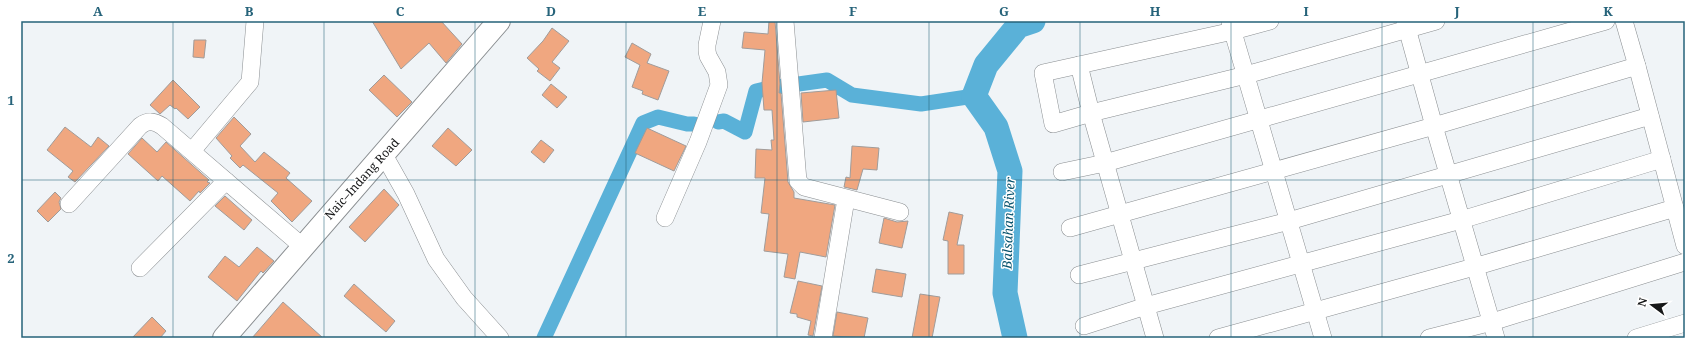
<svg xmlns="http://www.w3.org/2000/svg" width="1706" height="359" viewBox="0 0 1706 359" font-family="'Noto Serif',serif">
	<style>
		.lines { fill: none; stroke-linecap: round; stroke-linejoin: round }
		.canal { stroke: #5ab1d8; stroke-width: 15 }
		.river { stroke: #5ab1d8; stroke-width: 25 }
		.building { fill: #f0a780; stroke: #a09c9a }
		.minor-casing { stroke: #8a8e91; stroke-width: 18 }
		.major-casing { stroke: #8a8e91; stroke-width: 24 }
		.minor { stroke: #fff; stroke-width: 17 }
		.major { stroke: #fff; stroke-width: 22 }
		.grid { fill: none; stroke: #26637a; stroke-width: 1; stroke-opacity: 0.55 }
		.labels { text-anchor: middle; stroke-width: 3; stroke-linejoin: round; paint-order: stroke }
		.street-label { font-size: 12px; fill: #171819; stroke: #fff }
		.water-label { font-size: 13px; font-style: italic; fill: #08536d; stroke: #fff }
		.neatline { fill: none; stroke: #26637a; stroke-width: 1.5 }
		.grid-label { font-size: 13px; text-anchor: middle; font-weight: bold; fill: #26637a }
	</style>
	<rect width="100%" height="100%" fill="#f0f4f7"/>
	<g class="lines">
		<g class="canal">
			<polyline points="718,122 724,121 745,132 756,91 770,88 827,80 852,95 921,104 974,96"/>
			<polyline points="544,338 643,123 658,117 687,124 694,124"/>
		</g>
		<polyline class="river" points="1015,338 1005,293 1010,171 996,127 974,96 986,65 1018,26 1033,21"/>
	</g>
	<g class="building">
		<polygon points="372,21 441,21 462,44 446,63 429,43 401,69"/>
		<polygon points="769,21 775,21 780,84 779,93 781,93 788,182 794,192 794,198 835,205 826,257 800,252 795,279 784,277 788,254 764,251 769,214 761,213 765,178 755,178 756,149 772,150 771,140 774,140 772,110 764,110 762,83 765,50 742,48 744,32 768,34"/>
		<polygon points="552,28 569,41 552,62 560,68 550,81 537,71 539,69 527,58 543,41"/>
		<polygon points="194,40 206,40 204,58 193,57"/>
		<polygon points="632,43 651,54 647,63 669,71 658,100 642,94 643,91 632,87 640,65 625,57"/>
		<polygon points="384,75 412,102 397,117 369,90"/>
		<polygon points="173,80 200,107 188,119 176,108 175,109 170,105 160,114 150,105"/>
		<polygon points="551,84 567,97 557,108 542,95"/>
		<polygon points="836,90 839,118 803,122 801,93"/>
		<polygon points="234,117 251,134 240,146 255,162 264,152 290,173 286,178 312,201 292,222 271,201 278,193 243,165 240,168 230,158 232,156 216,138"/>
		<polygon points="65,127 91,147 98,137 109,146 75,182 68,177 73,171 47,150"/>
		<polygon points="448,128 472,150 456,166 432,146"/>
		<polygon points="647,128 686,146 674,171 635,153"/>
		<polygon points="142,138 157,152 166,142 209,180 207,182 210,183 200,193 199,191 190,201 162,176 158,181 128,154"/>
		<polygon points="541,140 554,150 544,163 531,152"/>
		<polygon points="852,146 879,148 877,170 863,169 857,190 844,187 846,177 850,178"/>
		<polygon points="384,189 399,205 365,242 349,227"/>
		<polygon points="55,192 61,198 59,202 61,209 48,222 37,211"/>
		<polygon points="225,196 252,220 244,230 215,206"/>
		<polygon points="949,212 963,215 957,245 964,245 964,274 948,274 948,241 943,240"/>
		<polygon points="884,218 897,222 908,221 902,248 879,243"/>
		<polygon points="257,247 274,261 263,273 261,271 237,301 208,277 225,256 239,267"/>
		<polygon points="876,269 906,274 902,297 872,292"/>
		<polygon points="798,281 822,286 813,336 808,335 811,321 797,317 797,314 790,313"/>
		<polygon points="354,284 395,321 386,332 344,296"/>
		<polygon points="920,294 940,297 932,338 912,338"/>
		<polygon points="283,302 323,338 252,338"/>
		<polygon points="837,312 868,318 864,338 833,336"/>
		<polygon points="152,317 166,331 160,338 132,338"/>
	</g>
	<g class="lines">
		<defs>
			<g id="minor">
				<polyline points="785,21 798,181 804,187 900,212"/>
				<polyline points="1270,21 1233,31 1043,73 1053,124 1091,113 1246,75 1436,21"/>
				<polyline points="1405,21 1434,126 1496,338"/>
				<polyline points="1624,21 1637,66 1685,246"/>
				<polyline points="1230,22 1323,338"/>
				<polyline points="1079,65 1091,113 1155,338"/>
				<polyline points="192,151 250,82 255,21"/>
				<polyline points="384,155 406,194 436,259 464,298 500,338"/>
				<polyline points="1062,172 1105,163 1606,21"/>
				<path d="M69 204 140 126C148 120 154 121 162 126L302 246"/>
				<polyline points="665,218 698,142 719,85 717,72 708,56 707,51 707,45 712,21"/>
				<polyline points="1070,228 1434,126 1637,66"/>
				<polyline points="140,268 226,181"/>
				<polyline points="1079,275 1289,221 1650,116"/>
				<polyline points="1084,326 1146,306 1461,220 1662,159"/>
				<polyline points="823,338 846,199"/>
				<polyline points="1218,338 1474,267 1675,208"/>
				<polyline points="1429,338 1492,322 1685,262"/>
				<polyline points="1636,338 1685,323"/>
			</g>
			<polyline id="major" points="224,338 499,21"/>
		</defs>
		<use href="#minor" class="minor-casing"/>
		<use href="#major" class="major-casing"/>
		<use href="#minor" class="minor"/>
		<use href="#major" class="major"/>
	</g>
	<path class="grid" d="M173 21V338M324 21V338M475 21V338M626 21V338M777 21V338M929 21V338M1080 21V338M1231 21V338M1382 21V338M1533 21V338M21 180H1685"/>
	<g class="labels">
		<g class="street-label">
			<text transform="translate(362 179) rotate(-48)" y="4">Naic–Indang Road</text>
		</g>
		<g class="water-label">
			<text transform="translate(1008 223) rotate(-88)" y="5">Balsahan River</text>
		</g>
	</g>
	<rect width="1706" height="359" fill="none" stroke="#ffffff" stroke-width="44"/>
	<g transform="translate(1652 305) rotate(286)" stroke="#ffffff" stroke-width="3" paint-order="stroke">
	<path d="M0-3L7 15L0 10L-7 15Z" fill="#171819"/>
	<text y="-6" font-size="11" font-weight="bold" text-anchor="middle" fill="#171819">N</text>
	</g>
	<rect x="22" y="22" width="1662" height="315" class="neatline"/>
	<g class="grid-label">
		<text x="98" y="16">A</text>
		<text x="249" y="16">B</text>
		<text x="400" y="16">C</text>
		<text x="551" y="16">D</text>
		<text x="702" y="16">E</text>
		<text x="853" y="16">F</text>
		<text x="1004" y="16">G</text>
		<text x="1155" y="16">H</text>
		<text x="1306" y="16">I</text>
		<text x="1457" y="16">J</text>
		<text x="1608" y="16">K</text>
		<text x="11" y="105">1</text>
		<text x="11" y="263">2</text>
	</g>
</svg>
